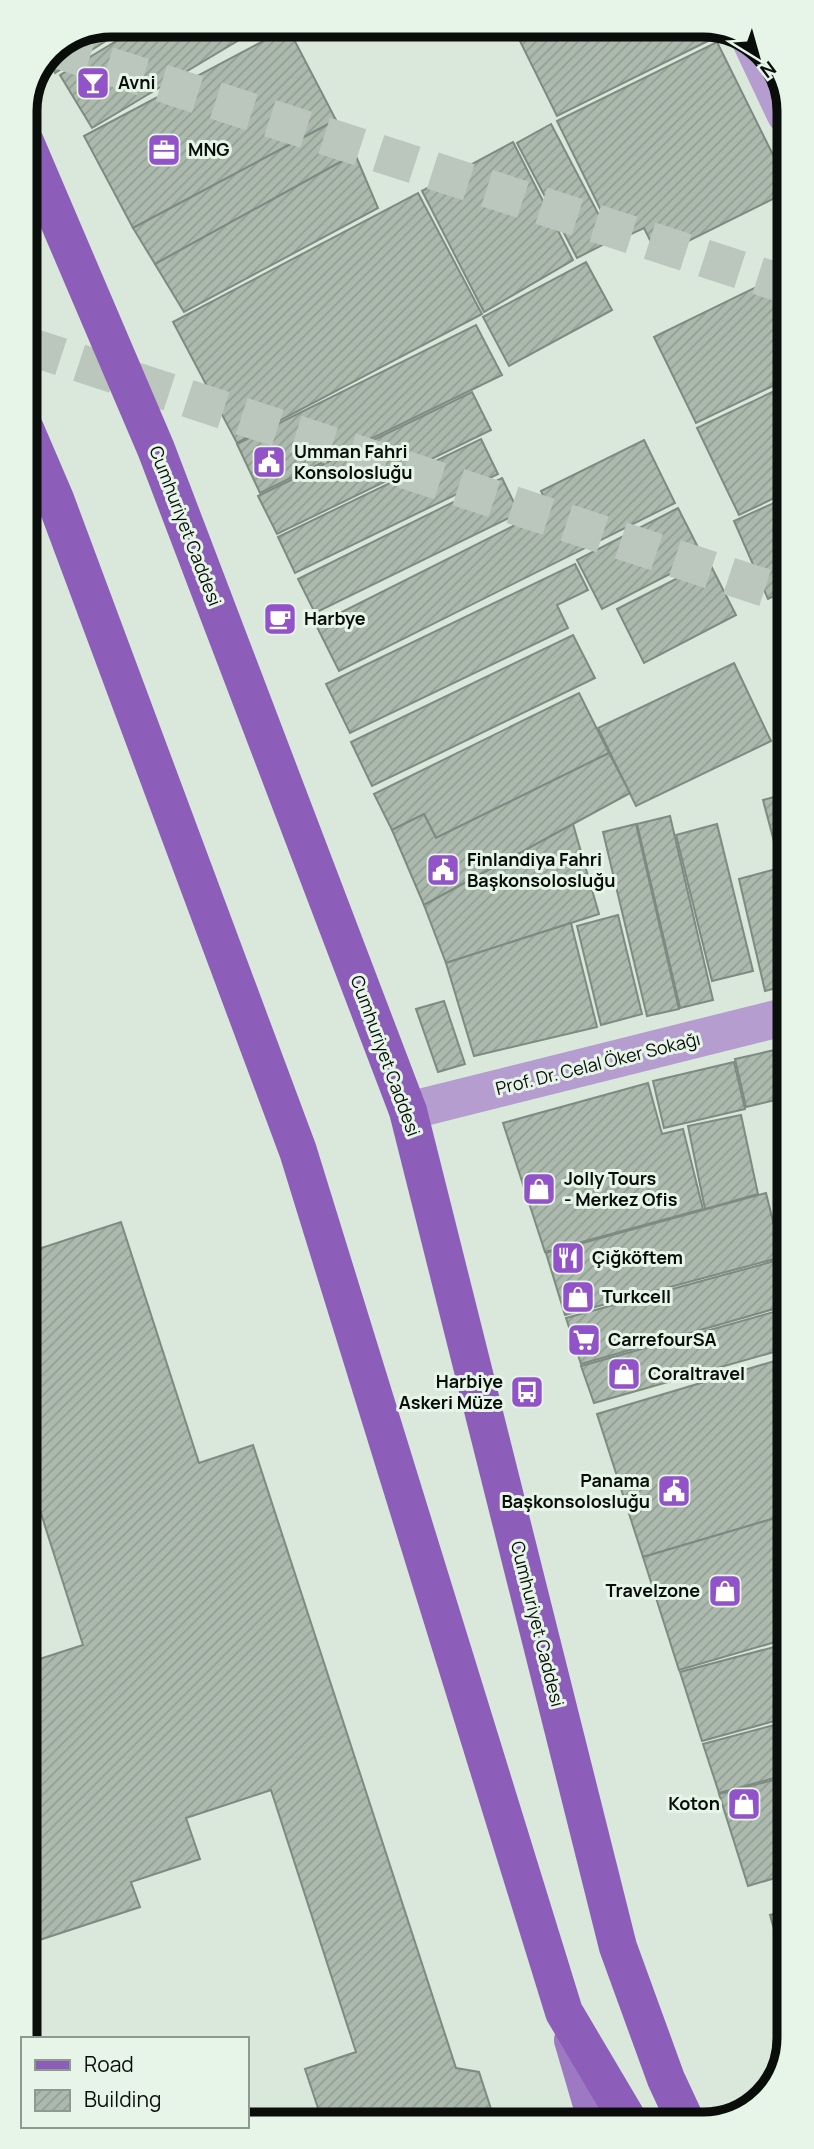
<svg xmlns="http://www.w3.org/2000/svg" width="814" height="2149" viewBox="0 0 814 2149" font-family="Manrope,sans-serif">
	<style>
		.building { fill: url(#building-hatch); stroke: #7e8b80; stroke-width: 2 }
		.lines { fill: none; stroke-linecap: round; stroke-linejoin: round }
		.primary-tunnel { stroke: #bbc7bc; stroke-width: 38; stroke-dasharray: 38 19; stroke-linecap: butt }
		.minor { stroke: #b59dcf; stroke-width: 38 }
		.secondary { stroke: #9e79c3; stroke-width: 38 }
		.primary { stroke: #8d5eb9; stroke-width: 38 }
		.labels { text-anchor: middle; stroke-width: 6; stroke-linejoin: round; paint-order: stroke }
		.poi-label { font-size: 18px; font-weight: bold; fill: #090e0a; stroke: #e7f5e9; text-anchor: start }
		.street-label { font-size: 18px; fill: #090e0a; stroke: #e7f5e9 }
		.rim { fill: none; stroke: #090e0a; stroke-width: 9 }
	</style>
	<defs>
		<pattern id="building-hatch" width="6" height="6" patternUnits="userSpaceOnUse" patternTransform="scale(1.75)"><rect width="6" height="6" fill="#acb9ad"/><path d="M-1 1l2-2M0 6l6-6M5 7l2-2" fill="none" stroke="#939e94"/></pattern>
	</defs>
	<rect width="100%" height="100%" fill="#dae8db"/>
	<g class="building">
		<polygon points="111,24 131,25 55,73 47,56 50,49"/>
		<polygon points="143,25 264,25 92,128 60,75"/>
		<polygon points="532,25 709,25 716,37 557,116 516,33"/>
		<polygon points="288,28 336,120 133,228 84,136"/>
		<polygon points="717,42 787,183 787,192 658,256 644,228 616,241 557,121"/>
		<polygon points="336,120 355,154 155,264 133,228"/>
		<polygon points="551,124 612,240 577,258 517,143"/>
		<polygon points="513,142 573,260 484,312 422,191"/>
		<polygon points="355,154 378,208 184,312 155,264"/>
		<polygon points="418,193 482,314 237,443 173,322"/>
		<polygon points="586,262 612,310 509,366 483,317"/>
		<polygon points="787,272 787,379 696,423 654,337"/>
		<polygon points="476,325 502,375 260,493 237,444"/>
		<polygon points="787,385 787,492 739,515 697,428"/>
		<polygon points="472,392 491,430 277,534 258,496"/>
		<polygon points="481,439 498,474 295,573 278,537"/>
		<polygon points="644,440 675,503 339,671 316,625 549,508 541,491"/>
		<polygon points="502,478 519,513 315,613 298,579"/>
		<polygon points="787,497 787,590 768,599 734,521"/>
		<polygon points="678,508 703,557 602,609 577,560"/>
		<polygon points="709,562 736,615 644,663 617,609"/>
		<polygon points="575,564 588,590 557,605 568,628 350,733 326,684"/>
		<polygon points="573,635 595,678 372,786 351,742"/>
		<polygon points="734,663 771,741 636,806 598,728"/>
		<polygon points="579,693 609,753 436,838 424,814 392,830 374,794"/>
		<polygon points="609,753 630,793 424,905 392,830 424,814 436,838"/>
		<polygon points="788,793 788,894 763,800"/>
		<polygon points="670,816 713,1000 680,1008 637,824"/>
		<polygon points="573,824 599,914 446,963 424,905"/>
		<polygon points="636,824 679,1009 647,1016 603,832"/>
		<polygon points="717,824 753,971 712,981 676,835"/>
		<polygon points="780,868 788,900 788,985 765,991 739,879"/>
		<polygon points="618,915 642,1014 601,1025 577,926"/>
		<polygon points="571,923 597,1027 474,1056 446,963"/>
		<polygon points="444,1001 465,1064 438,1072 416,1009"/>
		<polygon points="788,1047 788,1097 746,1107 735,1059"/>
		<polygon points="734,1062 745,1109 664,1128 653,1081"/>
		<polygon points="648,1083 662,1134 683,1129 703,1209 545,1252 503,1123"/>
		<polygon points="741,1115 758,1194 705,1209 688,1126"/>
		<polygon points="766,1193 782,1257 565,1315 546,1253"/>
		<polygon points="121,1222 199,1463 253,1445 456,2068 479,2072 493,2115 487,2123 323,2123 305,2069 356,2052 271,1790 186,1818 200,1859 131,1882 140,1907 27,1944 27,1663 83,1645 37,1501 27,1504 26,1253"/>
		<polygon points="782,1259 788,1281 788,1305 581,1364 566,1318"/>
		<polygon points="788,1308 788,1348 594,1403 581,1366"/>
		<polygon points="788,1357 789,1514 643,1557 597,1414"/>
		<polygon points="789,1514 789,1638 679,1670 643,1557"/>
		<polygon points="789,1643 789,1717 702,1741 680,1672"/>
		<polygon points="789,1721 789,1774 719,1793 703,1744"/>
		<polygon points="789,1776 789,1874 748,1886 719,1794"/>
		<polygon points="789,1909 789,1983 770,1915"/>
	</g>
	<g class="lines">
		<g class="primary-tunnel">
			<polyline points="53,48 787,285"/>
			<polyline points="25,345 787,595"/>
		</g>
		<g class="minor">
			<polyline points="751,41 786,115"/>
			<polyline points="408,1111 788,1016"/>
		</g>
		<polyline class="secondary" points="573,2040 597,2122"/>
		<g class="primary">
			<polyline points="25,142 156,449 408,1111 618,1947 666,2079 686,2122"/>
			<polyline points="25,429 55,499 298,1151 564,2012 629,2122"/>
		</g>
	</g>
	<defs>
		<symbol id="bar-square" viewBox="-11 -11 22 22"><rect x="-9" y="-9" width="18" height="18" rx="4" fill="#9252c8" stroke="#e7f5e9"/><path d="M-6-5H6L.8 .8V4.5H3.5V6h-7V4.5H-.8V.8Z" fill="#fff"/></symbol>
		<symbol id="office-square" viewBox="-11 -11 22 22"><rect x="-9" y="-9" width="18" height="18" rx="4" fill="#9252c8" stroke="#e7f5e9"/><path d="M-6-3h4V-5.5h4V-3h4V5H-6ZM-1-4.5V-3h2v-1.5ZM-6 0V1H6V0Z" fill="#fff"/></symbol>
		<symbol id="civic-square" viewBox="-11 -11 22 22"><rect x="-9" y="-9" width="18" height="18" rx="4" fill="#9252c8" stroke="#e7f5e9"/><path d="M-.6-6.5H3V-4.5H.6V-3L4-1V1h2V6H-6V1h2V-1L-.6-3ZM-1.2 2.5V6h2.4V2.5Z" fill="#fff"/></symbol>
		<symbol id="cafe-square" viewBox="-11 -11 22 22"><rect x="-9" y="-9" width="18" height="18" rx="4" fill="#9252c8" stroke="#e7f5e9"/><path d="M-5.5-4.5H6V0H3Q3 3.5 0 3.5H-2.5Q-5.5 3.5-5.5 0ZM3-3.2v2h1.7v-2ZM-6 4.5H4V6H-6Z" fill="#fff"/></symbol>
		<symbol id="shop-square" viewBox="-11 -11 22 22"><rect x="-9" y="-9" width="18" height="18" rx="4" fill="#9252c8" stroke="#e7f5e9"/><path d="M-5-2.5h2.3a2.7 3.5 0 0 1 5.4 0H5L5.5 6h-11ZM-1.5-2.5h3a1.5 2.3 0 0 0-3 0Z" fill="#fff"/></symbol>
		<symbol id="restaurant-square" viewBox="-11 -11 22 22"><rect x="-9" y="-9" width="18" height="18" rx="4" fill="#9252c8" stroke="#e7f5e9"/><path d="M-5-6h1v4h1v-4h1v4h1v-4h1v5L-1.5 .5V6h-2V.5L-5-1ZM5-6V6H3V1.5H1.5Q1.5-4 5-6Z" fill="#fff"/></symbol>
		<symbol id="supermarket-square" viewBox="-11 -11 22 22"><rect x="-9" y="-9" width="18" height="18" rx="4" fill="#9252c8" stroke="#e7f5e9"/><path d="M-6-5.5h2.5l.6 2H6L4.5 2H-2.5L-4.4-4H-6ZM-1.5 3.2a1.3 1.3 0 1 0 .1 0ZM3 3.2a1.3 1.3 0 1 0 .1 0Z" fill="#fff"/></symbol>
		<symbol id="bus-square" viewBox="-11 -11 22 22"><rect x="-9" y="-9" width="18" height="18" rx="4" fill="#9252c8" stroke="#e7f5e9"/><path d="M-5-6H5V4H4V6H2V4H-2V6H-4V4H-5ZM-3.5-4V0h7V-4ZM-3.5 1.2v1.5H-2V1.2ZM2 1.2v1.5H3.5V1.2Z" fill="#fff"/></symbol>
	</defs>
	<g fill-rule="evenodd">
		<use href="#bar-square" x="74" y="64" width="38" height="38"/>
		<use href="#office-square" x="145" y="131" width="38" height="38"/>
		<use href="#civic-square" x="250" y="443" width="38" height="38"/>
		<use href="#cafe-square" x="261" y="600" width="38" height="38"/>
		<use href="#civic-square" x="424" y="851" width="38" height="38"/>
		<use href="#shop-square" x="520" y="1170" width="38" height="38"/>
		<use href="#restaurant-square" x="549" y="1239" width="38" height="38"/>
		<use href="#shop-square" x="559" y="1278" width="38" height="38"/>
		<use href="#supermarket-square" x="565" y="1321" width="38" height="38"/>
		<use href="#shop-square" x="605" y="1355" width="38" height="38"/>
		<use href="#bus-square" x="508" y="1373" width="38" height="38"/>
		<use href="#civic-square" x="655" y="1472" width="38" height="38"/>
		<use href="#shop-square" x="706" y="1572" width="38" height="38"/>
		<use href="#shop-square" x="725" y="1785" width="38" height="38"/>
	</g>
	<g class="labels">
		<g class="poi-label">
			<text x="118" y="89">Avni</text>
			<text x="188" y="156">MNG</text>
			<text x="294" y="458">Umman Fahri<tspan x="294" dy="21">Konsolosluğu</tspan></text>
			<text x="304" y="625">Harbye</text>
			<text x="467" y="866">Finlandiya Fahri<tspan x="467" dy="21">Başkonsolosluğu</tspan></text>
			<text x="564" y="1185">Jolly Tours<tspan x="564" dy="21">- Merkez Ofis</tspan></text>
			<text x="592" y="1264">Çiğköftem</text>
			<text x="602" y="1303">Turkcell</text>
			<text x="608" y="1346">CarrefourSA</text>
			<text x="648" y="1380">Coraltravel</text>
			<text x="503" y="1388" text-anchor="end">Harbiye<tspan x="503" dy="21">Askeri Müze</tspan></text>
			<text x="650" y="1487" text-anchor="end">Panama<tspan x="650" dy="21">Başkonsolosluğu</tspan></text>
			<text x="700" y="1597" text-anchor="end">Travelzone</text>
			<text x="720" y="1810" text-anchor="end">Koton</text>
		</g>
		<g class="street-label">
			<text transform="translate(185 526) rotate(69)" y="6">Cumhuriyet Caddesi</text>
			<text transform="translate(385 1056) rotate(70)" y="6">Cumhuriyet Caddesi</text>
			<text transform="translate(598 1064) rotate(-14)" y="6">Prof. Dr. Celal Öker Sokağı</text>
			<text transform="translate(537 1624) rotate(76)" y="6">Cumhuriyet Caddesi</text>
		</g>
	</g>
	<path d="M0 0H814V2149H0ZM111 37H703A74 74 0 0 1 777 111V2038A74 74 0 0 1 703 2112H111A74 74 0 0 1 37 2038V111A74 74 0 0 1 111 37Z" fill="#e7f5e9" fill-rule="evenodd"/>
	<path class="rim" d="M111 37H703A74 74 0 0 1 777 111V2038A74 74 0 0 1 703 2112H111A74 74 0 0 1 37 2038V111A74 74 0 0 1 111 37Z"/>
	<rect x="21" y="2037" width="228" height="91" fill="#e7f5e9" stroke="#8e9990" stroke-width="2"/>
	<rect x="35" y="2060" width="35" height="10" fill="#8d5eb9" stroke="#8e9990" stroke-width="2"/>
	<text x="84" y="2072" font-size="21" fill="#090e0a">Road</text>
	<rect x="35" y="2090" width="35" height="21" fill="url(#building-hatch)" stroke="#8e9990" stroke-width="2"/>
	<text x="84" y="2107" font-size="21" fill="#090e0a">Building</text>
	<g transform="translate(758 56) rotate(143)" stroke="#e7f5e9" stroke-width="5" paint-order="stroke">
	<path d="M0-5L12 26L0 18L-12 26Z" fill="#090e0a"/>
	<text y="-10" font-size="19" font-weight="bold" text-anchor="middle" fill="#090e0a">N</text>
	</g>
</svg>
